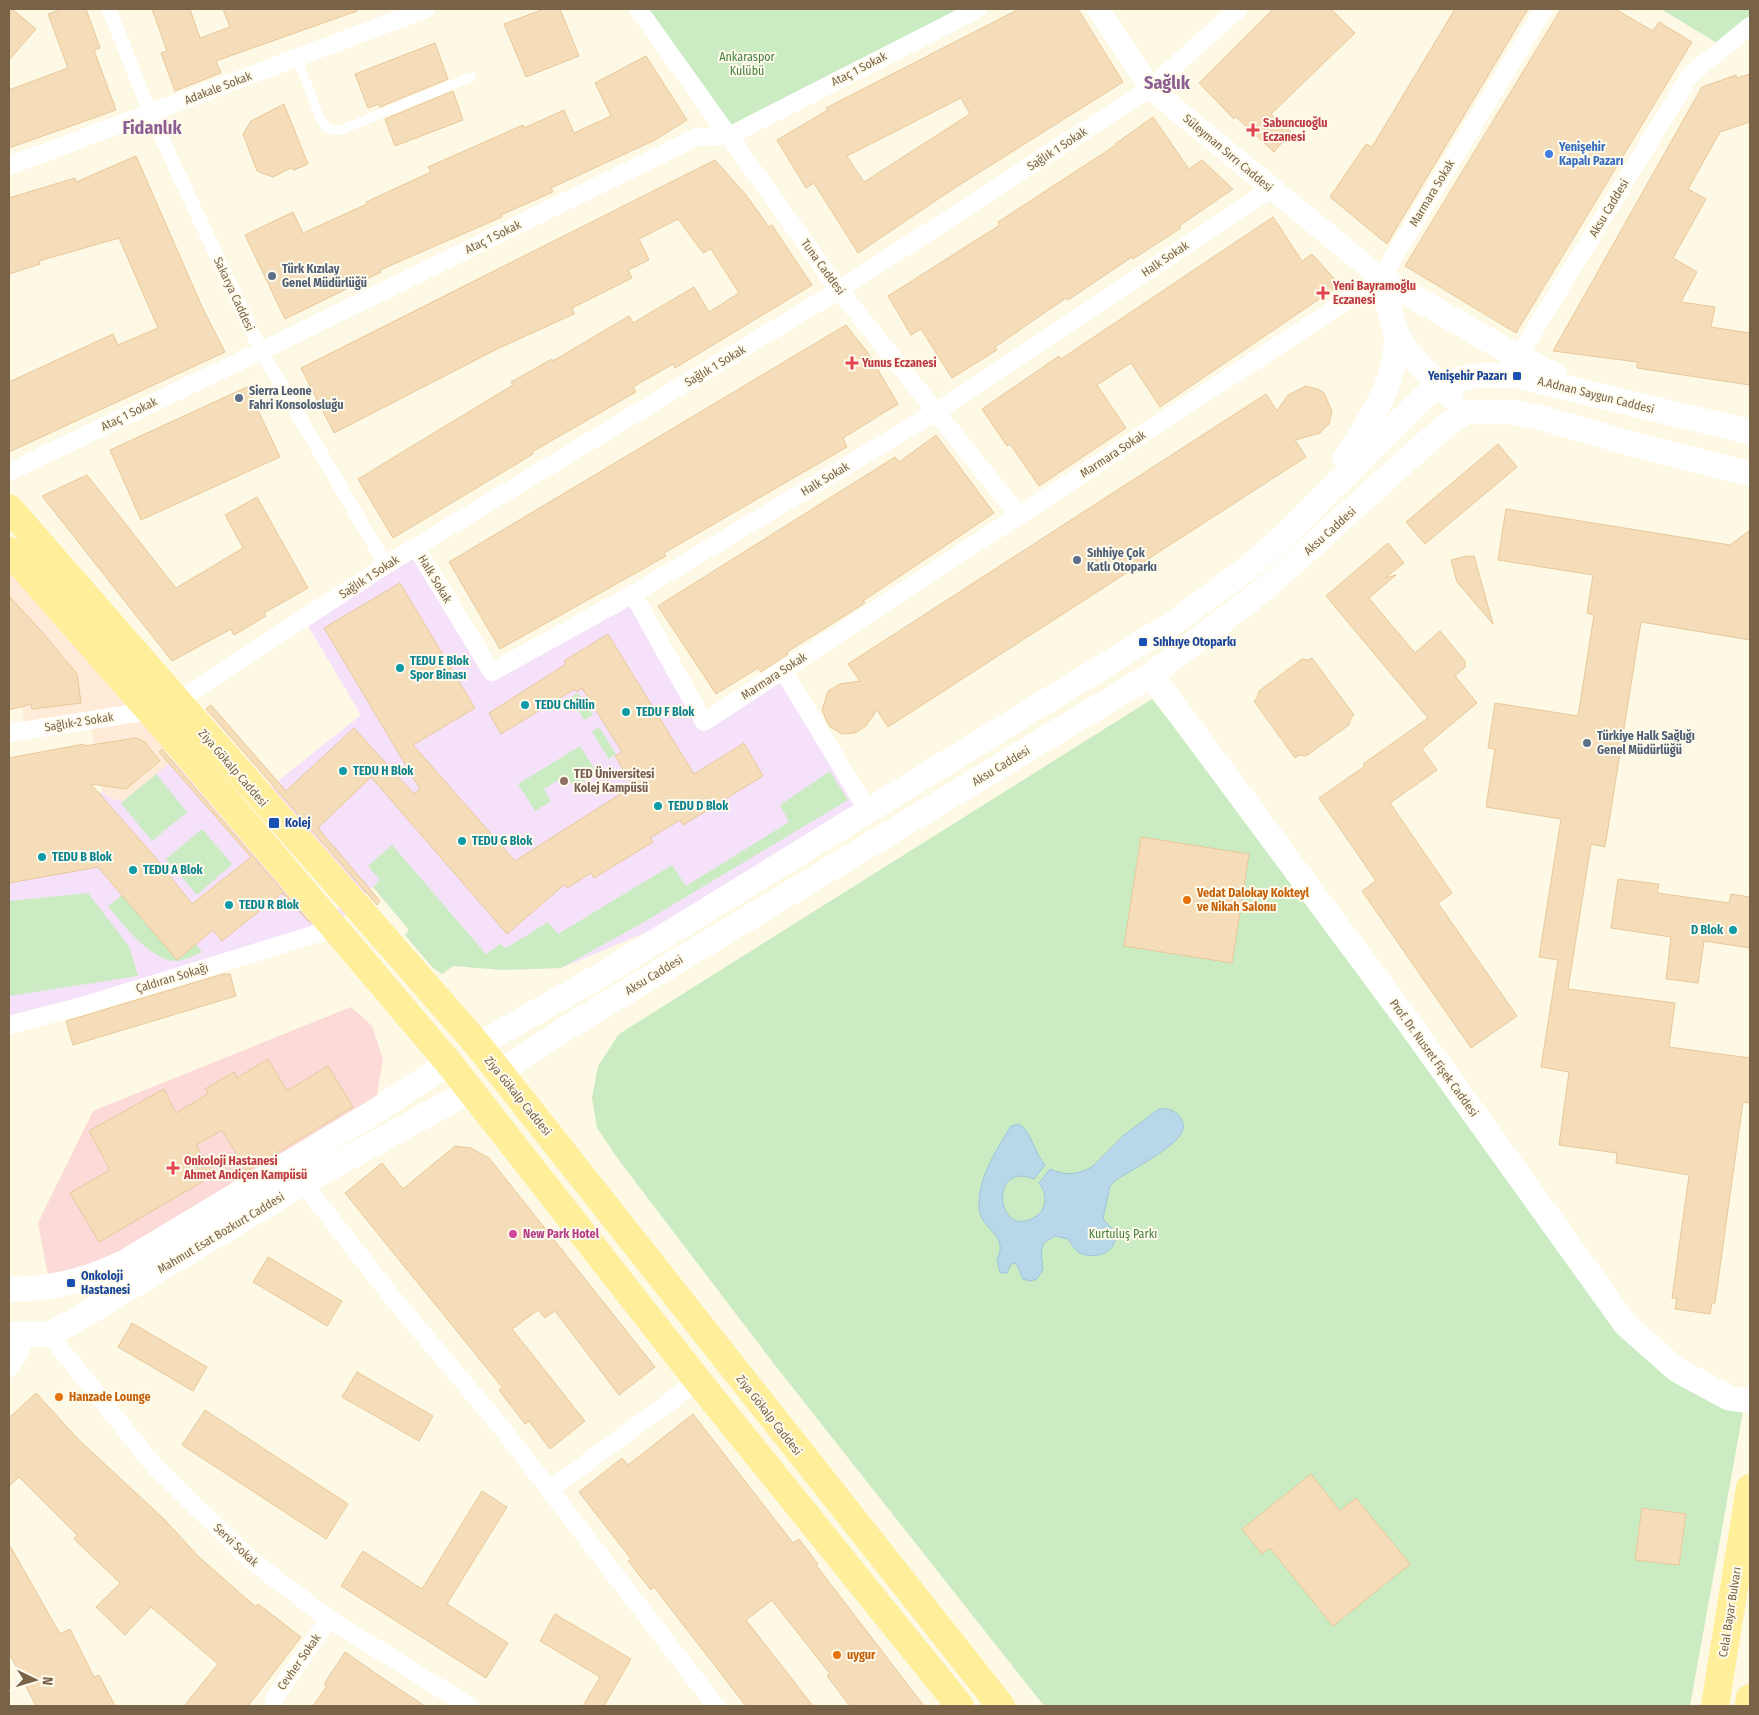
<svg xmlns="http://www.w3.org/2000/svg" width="1759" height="1715" viewBox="0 0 1759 1715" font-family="'Fira Sans Condensed',sans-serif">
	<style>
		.commercial { fill: #ffebd8 }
		.education { fill: #f6e1fa }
		.medical { fill: #fcdad7 }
		.green { fill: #cbecc2 }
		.water { fill: #b8d8e9; stroke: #9dc5db }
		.building { fill: #f5ddba; stroke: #e8c89a; fill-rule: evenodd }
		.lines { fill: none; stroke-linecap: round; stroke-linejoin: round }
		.service { stroke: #fff; stroke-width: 9 }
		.pedestrian { stroke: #fff; stroke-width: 14 }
		.minor { stroke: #fff; stroke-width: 18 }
		.tertiary { stroke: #fff; stroke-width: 22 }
		.secondary { stroke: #fff; stroke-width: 25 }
		.primary { stroke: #ffee9a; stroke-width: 28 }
		.health-dot { fill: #e0444e; stroke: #fffbec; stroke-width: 2 }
		.shop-dot { fill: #3f7fe0; stroke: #fffbec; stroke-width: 2 }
		.service-dot { fill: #5c6f8a; stroke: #fffbec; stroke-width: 2 }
		.transit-dot { fill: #1a4fb4; stroke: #fffbec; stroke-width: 2 }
		.culture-dot { fill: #0f9aa8; stroke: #fffbec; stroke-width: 2 }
		.education-dot { fill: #8d6e63; stroke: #fffbec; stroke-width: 2 }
		.food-dot { fill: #e8710a; stroke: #fffbec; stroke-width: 2 }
		.hotel-dot { fill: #d1479c; stroke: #fffbec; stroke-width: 2 }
		.labels { text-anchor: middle; stroke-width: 4; stroke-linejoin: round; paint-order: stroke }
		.park-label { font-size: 12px; fill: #457f3f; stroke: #fffbec }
		.street-label { font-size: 12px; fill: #786348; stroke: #fffbec }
		.health-label { font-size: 12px; font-weight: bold; fill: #be3a42; stroke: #fffbec; text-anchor: start }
		.shop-label { font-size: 12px; font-weight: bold; fill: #366cbe; stroke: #fffbec; text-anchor: start }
		.service-label { font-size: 12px; font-weight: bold; fill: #4e5e75; stroke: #fffbec; text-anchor: start }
		.transit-label { font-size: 12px; font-weight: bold; fill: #164399; stroke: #fffbec; text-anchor: start }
		.culture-label { font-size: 12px; font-weight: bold; fill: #0d838f; stroke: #fffbec; text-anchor: start }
		.education-label { font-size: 12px; font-weight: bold; fill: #785e54; stroke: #fffbec; text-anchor: start }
		.food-label { font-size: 12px; font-weight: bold; fill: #c56008; stroke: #fffbec; text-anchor: start }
		.hotel-label { font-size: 12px; font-weight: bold; fill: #b23c85; stroke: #fffbec; text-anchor: start }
		.district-label { font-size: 18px; font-weight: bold; fill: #8d5f95; stroke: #fffbec }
	</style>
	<rect width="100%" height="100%" fill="#fef9e5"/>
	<polygon class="commercial" points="9,550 176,741 165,751 173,760 124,801 112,799 102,792 90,720 26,730 13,665 9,666"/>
	<polygon class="education" points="416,547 492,672 633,594 704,721 783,670 868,811 721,901 561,968 503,970 453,966 442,974 432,967 405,935 409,930 373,887 354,904 340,921 81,998 9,1016 9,810 102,792 112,799 124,801 173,760 308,918 335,912 347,897 259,796 361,715 304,619"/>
	<polygon class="medical" points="351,1007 372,1026 383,1059 374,1112 150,1246 50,1287 38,1223 93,1111"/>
	<g class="green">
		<polygon points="638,9 978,9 729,136"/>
		<polygon points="1661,9 1750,9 1750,16 1717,43"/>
		<polygon points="578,693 593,715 584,720 570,698"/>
		<polygon points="1152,699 1407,1020 1626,1325 1745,1401 1690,1706 1044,1706 774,1364 618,1159 597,1128 592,1098 598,1066 619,1034"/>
		<polygon points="599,727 616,754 609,759 592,732"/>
		<polygon points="580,746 597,773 574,787 566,775 544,789 551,801 535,811 518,784"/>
		<polygon points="830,771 848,800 639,925 561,968 503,970 453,966 442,974 432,967 405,935 409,930 373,887 380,880 368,866 392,845 486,954 500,944 506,948 548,922 558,934 672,865 686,886 789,822 780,805"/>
		<polygon points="156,774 187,812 152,841 121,803"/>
		<polygon points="202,829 232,864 197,895 166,859"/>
		<polygon points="88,893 130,948 138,976 9,996 9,901"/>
		<path d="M122 895 177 959 196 944 202 952C195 955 184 961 176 961 151 961 122 924 108 906Z"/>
	</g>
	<path class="water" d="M1159 1109C1176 1106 1192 1123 1178 1138 1166 1152 1133 1169 1116 1180L1110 1186 1103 1219 1115 1232C1119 1253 1094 1261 1078 1252 1074 1249 1071 1243 1068 1239L1055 1236 1044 1243 1041 1252 1043 1269 1037 1279 1030 1281 1023 1279 1016 1263 1011 1264 1007 1273H1000L997 1260C1010 1233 979 1230 979 1206 978 1178 997 1149 1011 1126L1019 1124C1032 1132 1034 1153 1045 1165L1034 1179C988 1160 996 1241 1035 1217 1048 1209 1047 1193 1039 1183L1050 1169C1065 1176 1077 1175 1092 1167L1124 1135Z"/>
	<g class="building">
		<polygon points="9,9 12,9 36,29 9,60"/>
		<polygon points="62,9 86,9 100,48 94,50 116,110 9,148 9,90 68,68 48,14"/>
		<polygon points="152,9 190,9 200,38 230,27 223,9 357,9 357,11 216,61 221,73 175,91 161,53 167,51"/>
		<polygon points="544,9 560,9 579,56 526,77 504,24"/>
		<path d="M1019 9H1078L1123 82 953 189 858 253 814 183 806 188 777 140 828 110 826 108ZM961 98 970 114 864 182 847 156Z"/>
		<polygon points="1273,9 1331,9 1355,33 1271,114 1291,132 1274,152 1236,117 1234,119 1199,83"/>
		<polygon points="1455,9 1528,9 1387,244 1330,197 1366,144 1372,147"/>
		<polygon points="1561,9 1615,9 1653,31 1659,22 1692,42 1516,333 1405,266"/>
		<polygon points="435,43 448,79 380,107 379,104 368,108 355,74"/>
		<polygon points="646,56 687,120 655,140 551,188 553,192 501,215 502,217 380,270 381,272 285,319 245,235 293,212 303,233 367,204 366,202 431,172 428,167 523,125 524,128 564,110 574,133 611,116 595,83"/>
		<polygon points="1750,74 1750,122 1720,132 1688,189 1706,199 1673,258 1697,272 1681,302 1715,307 1711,327 1750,333 1750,385 1637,368 1637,362 1553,351 1702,87 1736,75 1737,78"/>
		<polygon points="453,91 463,120 395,146 385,119"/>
		<polygon points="284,104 308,164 294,170 291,168 273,177 257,171 243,134 251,121"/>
		<polygon points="1153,117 1189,169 1202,160 1233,189 1179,226 1181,228 1133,259 1132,257 1068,300 1066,298 995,347 997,350 952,378 921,329 911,335 888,296 1000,225 998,222 1116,145 1115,144"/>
		<polygon points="136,156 203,309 225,352 9,452 9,382 113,334 118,345 158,328 119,238 39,261 40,264 9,274 9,198 75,178 76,182"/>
		<polygon points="715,160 746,195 769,227 772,225 812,285 675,368 673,364 633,387 636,392 532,452 533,454 393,538 358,479 513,385 511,382 552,359 553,361 629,316 633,323 694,287 709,312 739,293 711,249 703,253 678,219 639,239 649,260 628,270 632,278 572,308 574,314 497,349 334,433 301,368"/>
		<polygon points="1273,217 1302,261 1312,254 1340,285 1160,407 1131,363 1097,385 1126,428 1039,486 1010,444 1007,446 982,409 1059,356 1061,359"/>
		<polygon points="846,325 868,353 898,404 843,438 847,447 664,553 666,556 625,579 500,649 449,562"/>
		<polygon points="1306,386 1318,389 1324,393 1332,411 1329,424 1320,433 1295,440 1306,457 888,727 877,710 866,726 855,733 842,734 829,726 822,710 828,691 840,684 860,681 848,664 1266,394 1277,411 1288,395"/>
		<polygon points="247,387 280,457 141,520 110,450"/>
		<polygon points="936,435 994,513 863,601 865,603 787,652 788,654 761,672 758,668 716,694 658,606 895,457 899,462"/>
		<polygon points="1498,444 1517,467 1425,544 1406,522"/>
		<polygon points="87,475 176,588 243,548 225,515 257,497 308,588 264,613 266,616 234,635 231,629 172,661 42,496"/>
		<polygon points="1506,509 1730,545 1750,530 1750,640 1641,622 1605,847 1591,844 1568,989 1675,1003 1669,1047 1750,1058 1750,1103 1743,1102 1715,1303 1712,1303 1710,1314 1675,1309 1677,1298 1672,1298 1689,1175 1616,1163 1617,1153 1559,1145 1569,1072 1541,1067 1558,960 1539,957 1561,819 1486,807 1495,749 1488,748 1495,703 1578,716 1594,615 1587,613 1593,575 1498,560"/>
		<polygon points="1388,543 1404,563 1385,578 1396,575 1369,598 1415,653 1440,631 1465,661 1465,667 1455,676 1477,703 1422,749 1437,770 1390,803 1452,893 1438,903 1517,1016 1471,1048 1362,891 1376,881 1319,798 1365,766 1363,764 1428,718 1326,596"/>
		<polygon points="1467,556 1474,556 1493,624 1457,582 1451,560"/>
		<polygon points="400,583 475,708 413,745 515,861 633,786 615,756 622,752 582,688 577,692 575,689 501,734 489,713 566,664 564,661 608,634 694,774 744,743 763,776 683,825 680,820 650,838 653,842 594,878 591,873 567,888 565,884 507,934 371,777 318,828 380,901 377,905 206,709 211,705 286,791 354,728 414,794 420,789 324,628"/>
		<polygon points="9,596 43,633 77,674 81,703 32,709 31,704 9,710"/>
		<polygon points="1312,658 1354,715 1351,718 1349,725 1306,756 1299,755 1295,758 1254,701 1257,698 1259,691 1302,659 1309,660"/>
		<polygon points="136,738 145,742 160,761 126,789 91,784 154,856 192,904 251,857 159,752 162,749 311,924 282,893 222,941 213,930 177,960 98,867 9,883 9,758 84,744 84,746"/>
		<polygon points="1141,837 1249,854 1232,963 1124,946"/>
		<polygon points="1618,879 1659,884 1657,893 1729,903 1731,894 1750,897 1750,948 1704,941 1698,983 1666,979 1671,937 1611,928"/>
		<polygon points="223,974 230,974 236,996 73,1045 66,1021"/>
		<polygon points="268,1059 287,1091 328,1066 353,1107 247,1171 222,1130 196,1145 214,1175 99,1242 70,1193 110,1170 89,1131 164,1089 176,1113 208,1094 205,1089 234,1072 237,1078"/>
		<polygon points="455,1146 471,1148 489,1158 655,1367 619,1395 555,1311 545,1318 538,1310 512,1329 585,1421 550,1449 529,1421 525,1424 499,1390 502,1387 345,1193 382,1163 403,1189"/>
		<polygon points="268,1257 342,1301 327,1326 253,1282"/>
		<polygon points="132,1323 207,1367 193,1391 118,1347"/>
		<polygon points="357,1372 433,1416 419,1441 342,1397"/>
		<polygon points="36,1393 79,1440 164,1519 199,1557 256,1607 258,1604 301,1637 248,1706 184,1706 218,1664 151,1607 125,1635 96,1607 120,1583 74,1539 77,1535 19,1477 9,1486 9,1418"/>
		<polygon points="205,1410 348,1504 326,1539 182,1445"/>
		<polygon points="693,1414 793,1543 799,1539 818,1564 816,1565 924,1706 850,1706 827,1676 830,1674 772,1600 746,1620 813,1706 746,1706 654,1587 651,1590 628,1561 631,1559 579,1492 622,1458 628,1465"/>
		<polygon points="1311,1474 1340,1511 1356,1498 1410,1564 1333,1626 1270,1548 1262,1554 1242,1529"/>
		<polygon points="482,1491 507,1507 447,1604 508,1643 486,1678 341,1586 363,1551 422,1589"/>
		<polygon points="1642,1508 1686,1514 1679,1565 1635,1560"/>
		<polygon points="9,1544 60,1634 70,1629 94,1677 99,1675 115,1706 36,1706 9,1653"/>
		<polygon points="555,1614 631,1659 604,1706 583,1706 600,1677 540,1641"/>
		<polygon points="345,1652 384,1679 425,1706 313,1706 327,1686 324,1684"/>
	</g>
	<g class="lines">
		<path class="service" d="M297 58 321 121C326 129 331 131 341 130L471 77"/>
		<polyline class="pedestrian" points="109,9 150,113 261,351 386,565"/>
		<g class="minor">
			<polyline points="638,9 839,290 1019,516"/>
			<polyline points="9,166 426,9"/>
			<polyline points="1518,357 1691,74 1750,26"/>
			<polyline points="9,472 261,351 697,137 729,136 978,9"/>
			<polyline points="416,547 492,672 633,594 936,412 1271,189"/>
			<polyline points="633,594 704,722 1381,278 1544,9"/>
			<polyline points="783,670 868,811"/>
			<polyline points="176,702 386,565 839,290 1150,88 1238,9"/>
			<polyline points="9,733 149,711"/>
			<polyline points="9,1025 82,1006 335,928"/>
			<polyline points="303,1183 392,1297 501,1427 716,1706"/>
			<polyline points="49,1334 155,1467 252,1561 329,1619 469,1706"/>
			<polyline points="549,1490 698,1381"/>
			<polyline points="273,1706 275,1697 329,1619"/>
		</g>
		<g class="tertiary">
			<polyline points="1098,9 1150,88 1381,278"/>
			<polyline points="9,1366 26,1335"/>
		</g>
		<g class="secondary">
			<polyline points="1381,278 1518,357 1554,375"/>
			<path d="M1381 278C1386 295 1390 314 1396 331 1407 357 1431 376 1451 396"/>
			<path d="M1345 458C1371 418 1399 381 1396 331"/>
			<polyline points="1151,675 1407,1020 1626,1325 1677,1370 1729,1398 1749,1401"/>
			<polyline points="478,1045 601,975 1172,624 1249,567 1285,535 1428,393 1440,385 1465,378 1483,375 1517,376 1750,432"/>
			<polyline points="500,1072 570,1026 1151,675 1263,590 1419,449 1450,422 1467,412 1511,412 1542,418 1636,445 1750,474"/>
			<path d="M9 1289C50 1290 88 1280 125 1262L374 1112 449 1063"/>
			<polyline points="9,1334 49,1334 76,1320 303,1183 470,1091"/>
		</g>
		<g class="primary">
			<polyline points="9,508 478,1045 1001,1706"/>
			<polyline points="9,551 176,741 449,1063 698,1381 960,1706"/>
			<polyline points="1715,1706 1750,1488"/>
			<polyline points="1749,1706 1750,1698"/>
		</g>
	</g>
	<g class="health-dot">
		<path d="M1250.5 122.5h5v5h5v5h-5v5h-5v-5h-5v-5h5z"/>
		<path d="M1320.5 285.5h5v5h5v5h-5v5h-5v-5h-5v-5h5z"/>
		<path d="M849.5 355.5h5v5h5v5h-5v5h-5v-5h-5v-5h5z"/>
		<path d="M170.5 1160.5h5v5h5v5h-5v5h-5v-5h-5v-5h5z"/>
	</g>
	<circle class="shop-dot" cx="1549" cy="154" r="5"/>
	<g class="service-dot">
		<circle cx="272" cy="276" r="5"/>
		<circle cx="239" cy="398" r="5"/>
		<circle cx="1077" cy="560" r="5"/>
		<circle cx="1587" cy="743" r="5"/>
	</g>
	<g class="transit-dot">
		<rect x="1512" y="371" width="10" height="10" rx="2.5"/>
		<rect x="1138" y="637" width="10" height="10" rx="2.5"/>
		<rect x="268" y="817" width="12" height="12" rx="2.5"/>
		<rect x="66" y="1278" width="10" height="10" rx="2.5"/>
	</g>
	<g class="culture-dot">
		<circle cx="400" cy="668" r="5"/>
		<circle cx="525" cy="705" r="5"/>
		<circle cx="626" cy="712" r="5"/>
		<circle cx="343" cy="771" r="5"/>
		<circle cx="658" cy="806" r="5"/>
		<circle cx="462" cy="841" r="5"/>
		<circle cx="42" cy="857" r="5"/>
		<circle cx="133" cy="870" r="5"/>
		<circle cx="229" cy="905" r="5"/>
		<circle cx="1733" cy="930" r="5"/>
	</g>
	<circle class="education-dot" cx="564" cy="781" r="5"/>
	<g class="food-dot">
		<circle cx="1187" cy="900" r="5"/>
		<circle cx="59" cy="1397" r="5"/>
		<circle cx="837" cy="1655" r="5"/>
	</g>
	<circle class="hotel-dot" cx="513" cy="1234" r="5"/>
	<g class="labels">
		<g class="park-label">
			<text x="747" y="61">Ankaraspor<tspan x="747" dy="14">Kulübü</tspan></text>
			<text x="1123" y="1238">Kurtuluş Parkı</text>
		</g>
		<g class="street-label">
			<text transform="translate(859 69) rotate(-27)" y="4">Ataç 1 Sokak</text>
			<text transform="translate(218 88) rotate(-21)" y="4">Adakale Sokak</text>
			<text transform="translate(1057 149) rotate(-33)" y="4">Sağlık 1 Sokak</text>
			<text transform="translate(1228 153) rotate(40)" y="4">Süleyman Sırrı Caddesi</text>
			<text transform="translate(1432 193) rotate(-59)" y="4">Marmara Sokak</text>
			<text transform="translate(1609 208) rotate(-59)" y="4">Aksu Caddesi</text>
			<text transform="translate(493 237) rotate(-26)" y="4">Ataç 1 Sokak</text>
			<text transform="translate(1165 259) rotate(-34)" y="4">Halk Sokak</text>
			<text transform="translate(823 267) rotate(54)" y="4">Tuna Caddesi</text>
			<text transform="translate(234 294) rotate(65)" y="4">Sakarya Caddesi</text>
			<text transform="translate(715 366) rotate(-31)" y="4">Sağlık 1 Sokak</text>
			<text transform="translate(1596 395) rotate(14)" y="4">A.Adnan Saygun Caddesi</text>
			<text transform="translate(129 414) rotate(-26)" y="4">Ataç 1 Sokak</text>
			<text transform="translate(1113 454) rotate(-33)" y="4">Marmara Sokak</text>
			<text transform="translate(825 479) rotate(-31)" y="4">Halk Sokak</text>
			<text transform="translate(1330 531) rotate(-42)" y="4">Aksu Caddesi</text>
			<text transform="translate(369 577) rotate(-33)" y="4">Sağlık 1 Sokak</text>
			<text transform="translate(435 579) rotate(59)" y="4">Halk Sokak</text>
			<text transform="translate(774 676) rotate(-33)" y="4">Marmara Sokak</text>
			<text transform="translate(79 722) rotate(-9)" y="4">Sağlık-2 Sokak</text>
			<text transform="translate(1001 766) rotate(-31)" y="4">Aksu Caddesi</text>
			<text transform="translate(233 768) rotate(49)" y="4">Ziya Gökalp Caddesi</text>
			<text transform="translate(654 975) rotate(-31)" y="4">Aksu Caddesi</text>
			<text transform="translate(172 978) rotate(-17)" y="4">Çaldıran Sokağı</text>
			<text transform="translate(1434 1058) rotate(54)" y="4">Prof. Dr. Nusret Fişek Caddesi</text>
			<text transform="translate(518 1096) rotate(51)" y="4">Ziya Gökalp Caddesi</text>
			<text transform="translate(221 1233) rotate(-31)" y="4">Mahmut Esat Bozkurt Caddesi</text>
			<text transform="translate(769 1415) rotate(52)" y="4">Ziya Gökalp Caddesi</text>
			<text transform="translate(236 1545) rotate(43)" y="4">Servi Sokak</text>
			<text transform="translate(1730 1612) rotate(-81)" y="4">Celal Bayar Bulvarı</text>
			<text transform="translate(299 1662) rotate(-55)" y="4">Cevher Sokak</text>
		</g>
		<g class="health-label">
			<text x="1263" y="127">Sabuncuoğlu<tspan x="1263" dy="14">Eczanesi</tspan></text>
			<text x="1333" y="290">Yeni Bayramoğlu<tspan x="1333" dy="14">Eczanesi</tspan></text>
			<text x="862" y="367">Yunus Eczanesi</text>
			<text x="184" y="1165">Onkoloji Hastanesi<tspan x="184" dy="14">Ahmet Andiçen Kampüsü</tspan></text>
		</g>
		<g class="shop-label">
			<text x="1559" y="151">Yenişehir<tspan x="1559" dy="14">Kapalı Pazarı</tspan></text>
		</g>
		<g class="service-label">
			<text x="282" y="273">Türk Kızılay<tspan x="282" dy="14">Genel Müdürlüğü</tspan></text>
			<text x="249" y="395">Sierra Leone<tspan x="249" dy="14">Fahri Konsolosluğu</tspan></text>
			<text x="1087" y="557">Sıhhiye Çok<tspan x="1087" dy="14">Katlı Otoparkı</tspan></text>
			<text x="1597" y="740">Türkiye Halk Sağlığı<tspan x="1597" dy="14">Genel Müdürlüğü</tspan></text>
		</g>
		<g class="transit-label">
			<text x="1507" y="380" text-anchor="end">Yenişehir Pazarı</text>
			<text x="1153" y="646">Sıhhıye Otoparkı</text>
			<text x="285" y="827">Kolej</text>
			<text x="81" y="1280">Onkoloji<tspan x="81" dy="14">Hastanesi</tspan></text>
		</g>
		<g class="culture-label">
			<text x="410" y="665">TEDU E Blok<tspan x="410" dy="14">Spor Binası</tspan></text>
			<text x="535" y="709">TEDU Chillin</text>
			<text x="636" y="716">TEDU F Blok</text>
			<text x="353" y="775">TEDU H Blok</text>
			<text x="668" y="810">TEDU D Blok</text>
			<text x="472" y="845">TEDU G Blok</text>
			<text x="52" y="861">TEDU B Blok</text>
			<text x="143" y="874">TEDU A Blok</text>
			<text x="239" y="909">TEDU R Blok</text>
			<text x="1723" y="934" text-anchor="end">D Blok</text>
		</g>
		<g class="education-label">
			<text x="574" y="778">TED Üniversitesi<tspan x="574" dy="14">Kolej Kampüsü</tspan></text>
		</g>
		<g class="food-label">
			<text x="1197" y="897">Vedat Dalokay Kokteyl<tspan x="1197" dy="14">ve Nikah Salonu</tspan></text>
			<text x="69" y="1401">Hanzade Lounge</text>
			<text x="847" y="1659">uygur</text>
		</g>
		<g class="hotel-label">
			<text x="523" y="1238">New Park Hotel</text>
		</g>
		<g class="district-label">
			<text x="1167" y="89">Sağlık</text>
			<text x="152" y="134">Fidanlık</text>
		</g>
	</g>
	<rect width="1759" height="1715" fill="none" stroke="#786348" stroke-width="20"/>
	<g transform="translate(35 1680) rotate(95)" stroke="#fffbec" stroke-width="4" paint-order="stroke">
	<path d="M0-4L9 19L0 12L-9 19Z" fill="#786348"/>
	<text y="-8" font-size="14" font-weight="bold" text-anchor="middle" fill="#786348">N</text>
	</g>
</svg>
